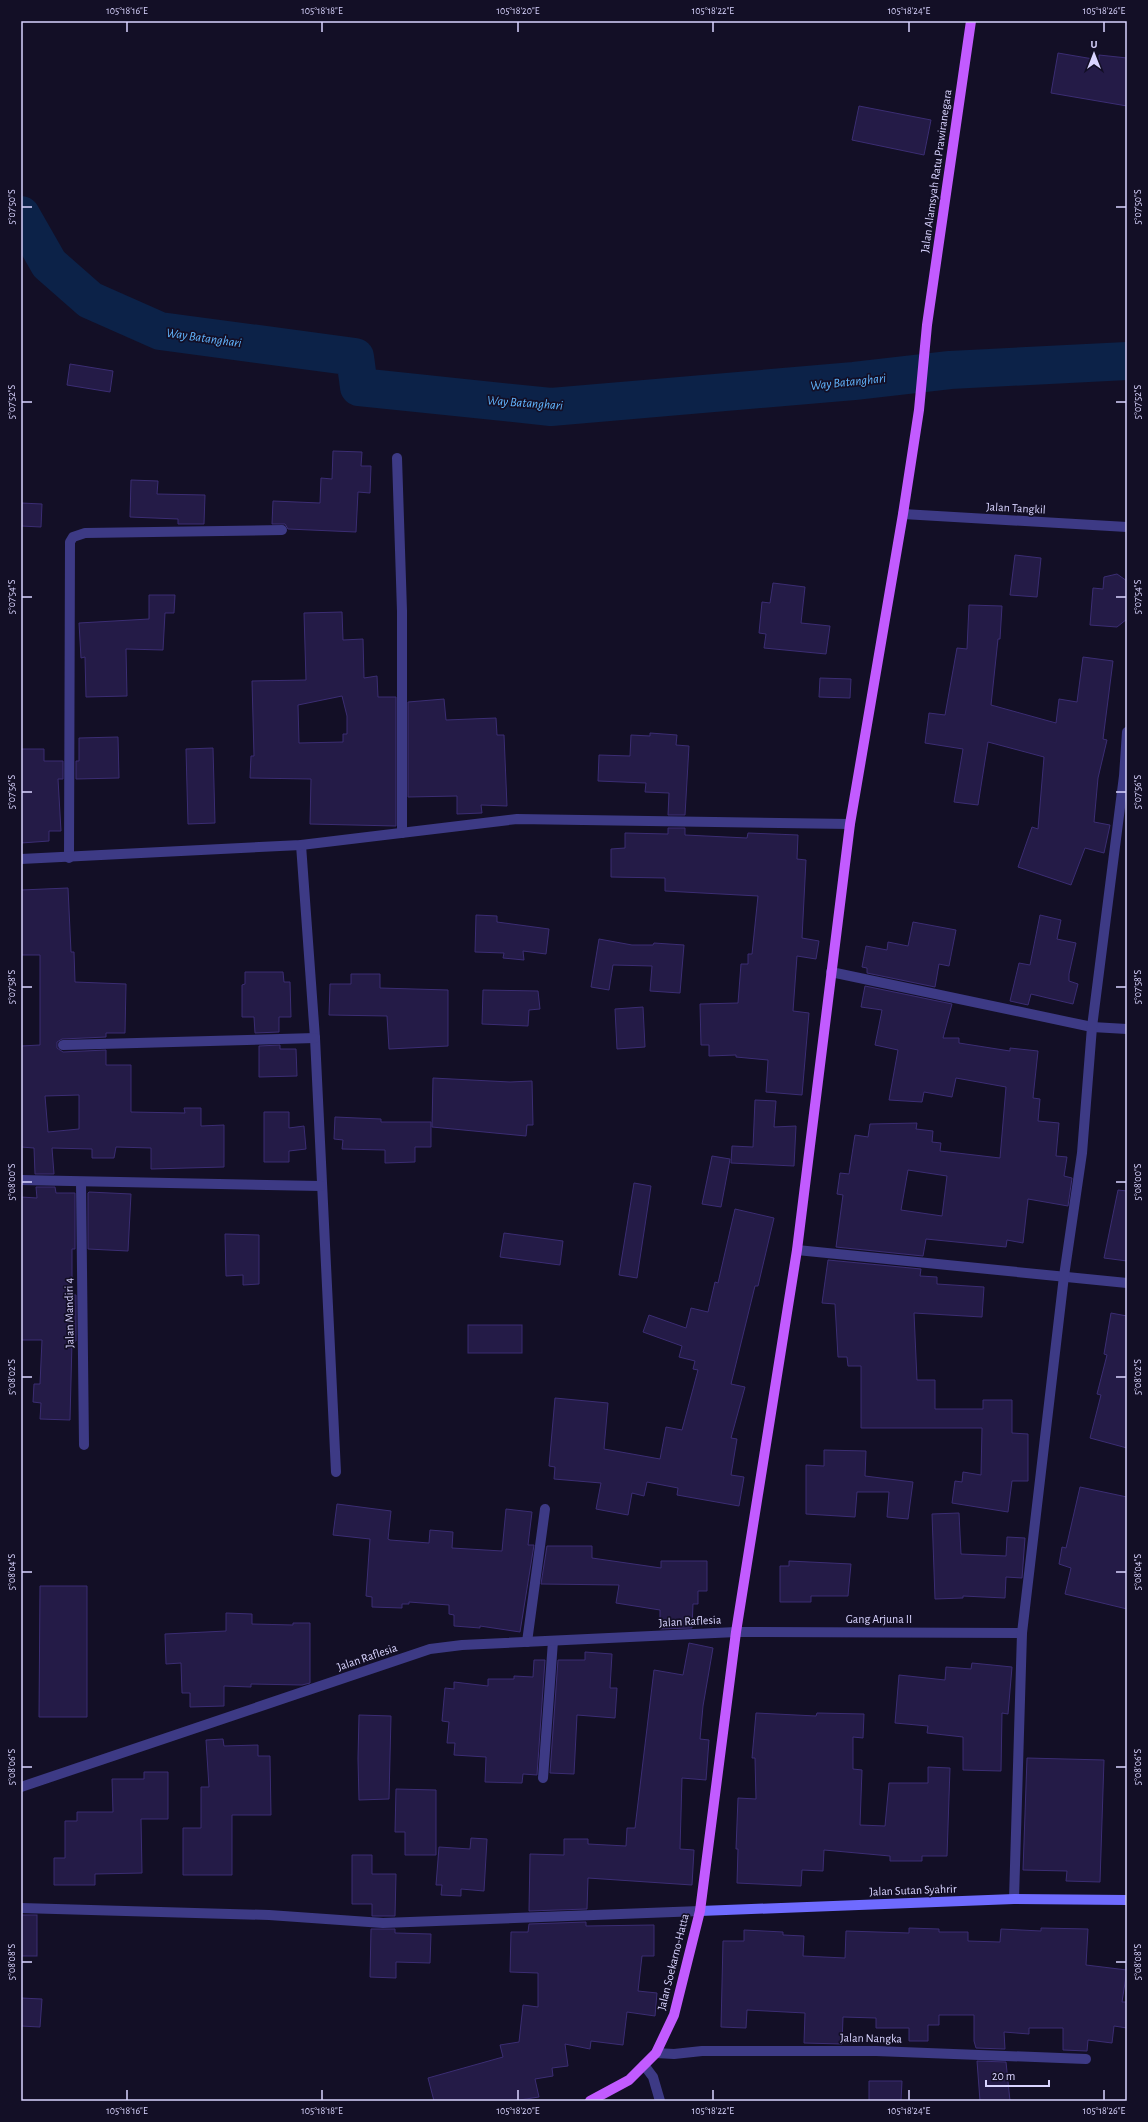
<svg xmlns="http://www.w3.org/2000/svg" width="1148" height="2122" viewBox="0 0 1148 2122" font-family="'Alegreya Sans',sans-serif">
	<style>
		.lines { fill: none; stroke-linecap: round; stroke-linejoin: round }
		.river { stroke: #0c2248; stroke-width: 38 }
		.building { fill: #241b47; stroke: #3b2d73; fill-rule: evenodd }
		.street { stroke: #3d3a85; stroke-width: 10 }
		.secondary { stroke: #6f6bff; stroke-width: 10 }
		.primary { stroke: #c25bff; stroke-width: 10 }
		.ticks { fill: none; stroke: #d9d4ff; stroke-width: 1.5 }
		.labels { text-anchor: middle; stroke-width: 3.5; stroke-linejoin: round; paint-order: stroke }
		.street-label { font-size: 12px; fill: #d9d4ff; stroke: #130f26 }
		.water-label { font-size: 13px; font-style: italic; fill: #62b6ff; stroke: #130f26 }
		.neatline { fill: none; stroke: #d9d4ff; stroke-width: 1.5 }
		.ticks-label { font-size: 10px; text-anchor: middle; fill: #d9d4ff }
	</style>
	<rect width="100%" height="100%" fill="#130f26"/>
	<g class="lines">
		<polyline class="river" points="21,215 49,264 90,300 160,331 355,357 359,387 551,407 854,381 950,370 1127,361"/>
	</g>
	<g class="building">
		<polygon points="1058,53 1099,60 1099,55 1127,58 1127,106 1051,93"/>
		<polygon points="859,106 931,120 924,155 852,140"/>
		<polygon points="70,364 113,371 110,392 67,385"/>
		<polygon points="333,451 362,452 361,466 371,466 370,493 358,492 356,532 288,529 285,524 272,524 273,501 320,503 321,478 332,479"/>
		<polygon points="131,480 158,481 157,494 205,495 204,524 178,524 178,519 130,517"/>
		<polygon points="21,503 42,504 41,527 21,526"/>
		<polygon points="1015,555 1041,558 1037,597 1010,595"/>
		<polygon points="1117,574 1127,581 1127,619 1117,627 1090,625 1093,588 1103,589 1104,577"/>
		<polygon points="773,583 805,587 801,623 830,626 826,654 764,648 766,634 759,633 762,602 770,603"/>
		<polygon points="149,595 175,595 174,613 165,613 163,650 126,649 127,696 86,697 85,657 81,658 79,623 149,619"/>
		<polygon points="969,605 1002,606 1000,639 998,639 991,705 1056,723 1059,699 1077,702 1083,657 1113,661 1103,739 1107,740 1098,778 1094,822 1110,825 1104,853 1085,848 1071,885 1018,867 1032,827 1038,829 1044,757 988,742 978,805 954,802 963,749 925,743 929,713 945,715 957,648 967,649"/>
		<path d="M342 612 343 640 363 639 364 678 377 676 378 697H396V826L310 824 311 779 250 778 251 756H254L252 681 306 680 304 613ZM342 696 347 716V734H343V742L299 743 298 705Z"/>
		<polygon points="820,678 851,679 850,698 819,697"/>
		<polygon points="444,699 446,720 496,718 497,735 504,735 507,806 481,805 482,813 457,814 457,796 408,797 408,702"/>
		<polygon points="650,733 677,735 676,745 689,746 685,815 668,815 669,793 645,792 646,783 598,781 599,755 630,756 631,735 650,736"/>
		<polygon points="118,737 119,778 76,779 76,761 79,761 79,738"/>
		<polygon points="213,748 215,823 188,824 186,749"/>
		<polygon points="21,749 44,749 44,761 63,761 63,779 58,779 61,831 49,831 49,841 21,843"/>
		<polygon points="668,828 685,828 685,835 747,838 748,833 798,835 797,859 806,860 802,938 819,941 816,959 797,956 793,1011 809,1013 802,1095 766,1092 768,1060 736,1057 736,1055 709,1056 709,1045 701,1045 700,1004 738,1003 741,964 748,964 748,954 752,954 758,896 665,891 665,878 611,877 611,849 625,848 625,833 668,834"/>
		<path d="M68 888 71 952H74L75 982 126 984 125 1033H106V1037L62 1039 57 1042V1048L63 1052 106 1050V1065H131V1112L185 1113 184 1108H201V1126L224 1125V1167L151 1169V1148L116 1147 114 1158H92V1149L52 1148 54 1174H35L34 1148 21 1147V1046L40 1045V955H21V890ZM79 1095V1129L48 1132 45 1096Z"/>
		<polygon points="476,915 497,916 497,922 549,929 546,954 523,951 524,960 503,958 504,953 475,952"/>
		<polygon points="1040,915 1061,920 1057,939 1076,943 1069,974 1069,981 1078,984 1073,1004 1031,994 1028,1005 1010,1001 1019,963 1030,965"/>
		<polygon points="913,922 956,930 949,966 939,964 935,987 867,973 867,968 862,967 866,946 887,950 888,942 908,946"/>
		<polygon points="599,939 632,945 653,945 654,943 684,945 680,993 650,991 652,966 613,965 609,990 591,987"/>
		<polygon points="245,972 283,972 284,982 290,982 291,1017 279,1017 279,1032 255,1033 254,1017 242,1017 242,985 245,984"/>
		<polygon points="351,974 380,974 380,988 448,990 448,1046 389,1049 387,1016 329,1015 330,984 351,984"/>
		<path d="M865 986 952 1004 943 1038H959V1043L1010 1051V1048L1038 1051 1033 1098 1040 1099 1038 1121 1059 1123 1056 1156 1067 1157 1064 1176 1072 1178 1068 1206 1028 1199 1023 1243 1007 1240 1006 1247 926 1239 923 1256 836 1247 843 1195 837 1194 840 1173 849 1174 855 1135 868 1137 870 1124 917 1123 916 1129 933 1131 932 1142 941 1143 940 1151 1000 1158 1006 1087 956 1078 952 1097 924 1092 922 1102 889 1100 898 1050 875 1045 882 1010 861 1007ZM908 1170 947 1176 942 1216 901 1210Z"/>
		<polygon points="483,990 538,991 540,1009 529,1010 528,1026 482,1024"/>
		<polygon points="643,1007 645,1047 617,1049 615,1009"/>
		<polygon points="280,1045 280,1049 296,1049 297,1076 259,1077 259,1046"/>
		<polygon points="433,1078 510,1082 532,1081 533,1125 527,1125 526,1136 432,1127"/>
		<polygon points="755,1100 776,1101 774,1127 796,1126 794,1166 731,1163 732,1146 753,1147"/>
		<polygon points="264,1112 289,1112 289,1128 304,1126 306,1149 289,1151 289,1162 264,1162"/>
		<polygon points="335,1117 381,1119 381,1122 431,1122 431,1147 415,1147 415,1162 385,1163 385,1150 342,1149 343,1140 334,1139"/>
		<polygon points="712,1156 730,1159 721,1207 702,1204"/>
		<polygon points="634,1183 651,1186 637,1278 619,1275"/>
		<polygon points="36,1187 55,1187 56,1193 75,1193 75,1249 72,1249 72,1295 76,1295 76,1341 72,1341 70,1420 40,1419 41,1403 33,1402 34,1384 40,1384 42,1340 21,1340 21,1197 37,1198"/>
		<polygon points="1118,1190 1127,1191 1127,1261 1104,1258"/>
		<polygon points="89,1192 131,1194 128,1251 88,1249 88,1193"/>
		<polygon points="735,1209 774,1218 758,1286 755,1286 731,1384 745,1387 731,1438 737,1439 731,1475 744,1477 739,1506 677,1495 678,1488 647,1482 644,1496 632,1493 628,1515 596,1509 601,1483 554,1479 555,1467 549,1466 555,1398 608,1403 604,1449 660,1459 666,1427 682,1430 698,1370 693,1369 695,1361 679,1357 682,1346 643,1332 649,1315 686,1328 691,1308 708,1312 715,1282 718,1283"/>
		<polygon points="504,1233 563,1241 560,1265 500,1257"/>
		<polygon points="225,1234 259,1235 259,1284 243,1285 243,1275 226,1276"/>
		<polygon points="828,1260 921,1269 920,1276 937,1277 937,1284 984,1287 982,1317 914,1313 917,1380 935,1380 935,1409 983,1409 983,1400 1012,1400 1012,1433 1028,1434 1028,1481 1012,1481 1008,1512 952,1503 955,1481 962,1482 963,1472 981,1475 982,1428 861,1428 861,1366 848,1366 847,1357 838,1357 835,1304 822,1303"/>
		<polygon points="1111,1313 1127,1316 1127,1448 1090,1438 1101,1395 1097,1394 1107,1355 1104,1354"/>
		<rect x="468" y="1325" width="54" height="28"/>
		<polygon points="824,1450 866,1451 865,1476 913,1482 908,1519 887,1517 889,1492 857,1492 855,1517 806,1514 806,1465 824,1466"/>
		<polygon points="1080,1487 1127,1497 1127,1609 1065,1594 1071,1568 1059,1564 1062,1547 1066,1548"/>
		<polygon points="337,1504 391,1511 388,1539 390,1540 429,1543 430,1530 453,1532 452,1548 502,1551 506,1509 532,1512 528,1545 534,1545 520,1632 480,1626 480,1628 454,1626 454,1615 449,1614 449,1605 409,1602 409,1604 402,1604 402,1608 372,1607 372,1597 366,1596 370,1539 333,1535"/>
		<polygon points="959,1513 961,1554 1006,1556 1007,1537 1025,1538 1022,1578 1006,1577 1005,1598 963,1596 963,1598 935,1599 932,1514"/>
		<polygon points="547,1546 592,1546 592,1558 661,1568 661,1561 707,1561 707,1591 698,1591 698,1604 693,1604 692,1628 660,1629 660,1610 616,1603 619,1585 541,1584"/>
		<polygon points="789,1561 851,1564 848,1596 811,1596 811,1602 780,1602 780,1566 789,1566"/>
		<polygon points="40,1586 87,1586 87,1717 39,1717"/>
		<polygon points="226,1613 252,1614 252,1624 293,1625 293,1623 310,1623 310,1683 302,1685 251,1684 251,1687 224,1686 224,1706 190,1707 190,1693 182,1693 181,1663 166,1664 165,1634 226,1631"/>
		<polygon points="689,1643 713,1648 703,1706 700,1739 709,1740 706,1780 682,1778 680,1849 694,1850 692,1885 588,1878 587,1909 529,1911 530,1854 564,1855 564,1839 588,1839 588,1844 626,1846 627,1828 635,1828 654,1670 683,1675"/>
		<polygon points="585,1652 612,1654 610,1688 617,1688 615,1718 577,1715 574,1774 550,1773 558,1660 585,1660"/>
		<polygon points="534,1660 545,1660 537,1775 523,1774 522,1783 485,1782 486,1757 454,1755 455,1743 447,1743 449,1722 442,1721 445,1688 454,1689 454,1682 488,1686 488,1679 514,1679 514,1676 533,1677"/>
		<polygon points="972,1663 1012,1667 1008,1714 1002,1713 1001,1771 963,1770 963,1737 927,1733 928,1726 895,1723 899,1675 945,1680 946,1667 971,1669"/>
		<polygon points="756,1713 816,1716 817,1713 864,1714 863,1738 853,1737 853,1769 862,1770 860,1825 885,1826 889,1783 928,1783 928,1767 950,1768 947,1856 922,1856 922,1861 890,1861 890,1856 824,1850 823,1871 802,1870 801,1886 737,1883 738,1849 736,1849 738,1798 756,1799 755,1758 752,1758"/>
		<polygon points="359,1715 391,1716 389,1799 359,1800 358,1759"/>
		<polygon points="223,1739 224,1746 258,1745 258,1756 270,1756 271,1815 232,1815 232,1875 183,1875 183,1828 201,1828 201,1787 209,1787 206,1740"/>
		<polygon points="1027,1758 1104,1760 1100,1882 1066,1881 1067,1871 1023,1870"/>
		<polygon points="144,1772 168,1772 168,1819 141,1819 142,1873 95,1874 95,1885 54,1885 54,1858 65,1858 65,1821 77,1821 77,1812 113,1812 112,1779 144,1779"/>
		<polygon points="396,1789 436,1790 436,1855 405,1855 405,1832 395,1832"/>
		<polygon points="471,1838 487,1839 484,1891 461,1889 461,1896 441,1895 442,1885 436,1885 439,1847 470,1849"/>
		<polygon points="352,1855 372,1855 372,1874 396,1874 395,1916 372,1916 372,1904 352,1904"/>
		<rect x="21" y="1915" width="16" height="41"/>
		<polygon points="586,1922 586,1926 654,1925 654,1956 642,1956 638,1991 657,1993 655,2016 627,2012 623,2045 591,2041 590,2049 565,2044 568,2066 552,2068 553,2076 535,2079 539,2097 513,2101 434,2101 428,2078 503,2057 500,2045 519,2042 523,2005 538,2007 538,1973 510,1972 511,1932 528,1932 529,1924"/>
		<polygon points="909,1928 939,1929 939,1932 968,1932 968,1941 1000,1942 1001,1929 1041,1931 1041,1928 1088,1929 1086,1965 1127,1970 1122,2002 1127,2002 1127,2028 1114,2026 1112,2043 1088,2040 1087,2051 1063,2050 1063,2028 1029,2028 1029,2034 1004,2032 1005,2049 976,2048 974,2041 974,2015 939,2015 939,2025 928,2025 928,2041 909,2041 909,2028 876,2028 876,2018 843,2017 842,2044 804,2043 805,2013 747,2010 746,2028 721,2027 723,1941 744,1941 744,1930 783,1932 783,1935 804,1936 803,1956 845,1958 846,1931 909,1933"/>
		<polygon points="371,1929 395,1929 395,1933 431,1934 430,1963 396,1962 396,1978 370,1977"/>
		<polygon points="21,1998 42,1999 40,2027 21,2026"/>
		<polygon points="977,2061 1006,2062 1010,2101 980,2101"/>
		<polygon points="869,2081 902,2081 901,2101 869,2101"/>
	</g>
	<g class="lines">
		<g class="street">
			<polyline points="397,458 402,611 402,833"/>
			<polyline points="903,514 1127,527"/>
			<polyline points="301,845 315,1038 336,1472"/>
			<polyline points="69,858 70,542 73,537 85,533 282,530"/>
			<polyline points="21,859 301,845 517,819 850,824"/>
			<polyline points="831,972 1092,1027 1127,1029"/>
			<polyline points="63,1045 315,1038"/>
			<polyline points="21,1180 321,1186"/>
			<polyline points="81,1182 84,1445"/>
			<polyline points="797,1250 1127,1283"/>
			<polyline points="527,1642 545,1509"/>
			<polyline points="543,1778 553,1641"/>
			<polyline points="21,1787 430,1649 462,1645 736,1632 1022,1633"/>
			<polyline points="1014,1899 1022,1633 1064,1276 1082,1153 1092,1027 1124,776 1127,732"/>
			<polyline points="21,1908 269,1915 383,1923 700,1911"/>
			<polyline points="656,2053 674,2054 702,2051 876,2051 1086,2059"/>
			<polyline points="644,2065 653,2077 660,2101"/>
		</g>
		<polyline class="secondary" points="700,1911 1014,1899 1127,1900"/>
		<polyline class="primary" points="590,2101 629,2080 656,2053 674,2015 700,1911 736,1632 797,1250 850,824 903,514 919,410 927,325 971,21"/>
	</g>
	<path class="ticks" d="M127 22V32M322 22V32M518 22V32M713 22V32M909 22V32M1104 22V32M22 207H32M1116 207H1126M22 402H32M1116 402H1126M22 597H32M1116 597H1126M22 792H32M1116 792H1126M22 987H32M1116 987H1126M22 1182H32M1116 1182H1126M22 1377H32M1116 1377H1126M22 1572H32M1116 1572H1126M22 1767H32M1116 1767H1126M22 1962H32M1116 1962H1126M127 2090V2100M322 2090V2100M518 2090V2100M713 2090V2100M909 2090V2100M1104 2090V2100"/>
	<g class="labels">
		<g class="street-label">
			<text transform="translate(936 171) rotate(-82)" y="4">Jalan Alamsyah Ratu Prawiranegara</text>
			<text transform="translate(1016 508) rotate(3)" y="4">Jalan Tangkil</text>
			<text transform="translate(69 1313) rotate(-91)" y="4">Jalan Mandiri 4</text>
			<text x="879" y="1623">Gang Arjuna II</text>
			<text transform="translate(690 1621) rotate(-3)" y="4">Jalan Raflesia</text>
			<text transform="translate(367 1657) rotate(-19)" y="4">Jalan Raflesia</text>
			<text transform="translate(913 1890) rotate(-2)" y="4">Jalan Sutan Syahrir</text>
			<text transform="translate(673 1962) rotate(-76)" y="4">Jalan Soekarno-Hatta</text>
			<text transform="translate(871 2038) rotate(1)" y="4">Jalan Nangka</text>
		</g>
		<g class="water-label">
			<text transform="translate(204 337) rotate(8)" y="5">Way Batanghari</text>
			<text transform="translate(848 381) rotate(-6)" y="5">Way Batanghari</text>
			<text transform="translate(525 402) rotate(4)" y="5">Way Batanghari</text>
		</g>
	</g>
	<rect width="1148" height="2122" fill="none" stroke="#130f26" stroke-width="44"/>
	<g transform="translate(1094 54)" stroke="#130f26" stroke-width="3" paint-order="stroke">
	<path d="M0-3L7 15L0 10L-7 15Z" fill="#d9d4ff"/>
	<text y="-6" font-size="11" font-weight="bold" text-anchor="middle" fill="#d9d4ff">U</text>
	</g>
	<path d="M986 2080v6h63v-6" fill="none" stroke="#d9d4ff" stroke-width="2"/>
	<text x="992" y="2080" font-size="12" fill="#d9d4ff" stroke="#130f26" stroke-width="3" paint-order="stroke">20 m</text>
	<rect x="22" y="22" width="1104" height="2078" class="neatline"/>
	<g class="ticks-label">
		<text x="127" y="14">105°18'16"E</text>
		<text x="322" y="14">105°18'18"E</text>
		<text x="518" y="14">105°18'20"E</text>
		<text x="713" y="14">105°18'22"E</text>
		<text x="909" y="14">105°18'24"E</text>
		<text x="1104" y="14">105°18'26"E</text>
		<text transform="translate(11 207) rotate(-90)" y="4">5°07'50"S</text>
		<text transform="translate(1137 207) rotate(-90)" y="4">5°07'50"S</text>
		<text transform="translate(11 402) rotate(-90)" y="4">5°07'52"S</text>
		<text transform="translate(1137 402) rotate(-90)" y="4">5°07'52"S</text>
		<text transform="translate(11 597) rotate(-90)" y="4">5°07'54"S</text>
		<text transform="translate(1137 597) rotate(-90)" y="4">5°07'54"S</text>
		<text transform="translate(11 792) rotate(-90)" y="4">5°07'56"S</text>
		<text transform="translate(1137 792) rotate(-90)" y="4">5°07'56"S</text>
		<text transform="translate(11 987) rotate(-90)" y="4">5°07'58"S</text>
		<text transform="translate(1137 987) rotate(-90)" y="4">5°07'58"S</text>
		<text transform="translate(11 1182) rotate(-90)" y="4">5°08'00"S</text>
		<text transform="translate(1137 1182) rotate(-90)" y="4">5°08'00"S</text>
		<text transform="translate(11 1377) rotate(-90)" y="4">5°08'02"S</text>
		<text transform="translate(1137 1377) rotate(-90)" y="4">5°08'02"S</text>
		<text transform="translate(11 1572) rotate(-90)" y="4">5°08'04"S</text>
		<text transform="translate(1137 1572) rotate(-90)" y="4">5°08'04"S</text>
		<text transform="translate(11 1767) rotate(-90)" y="4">5°08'06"S</text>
		<text transform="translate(1137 1767) rotate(-90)" y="4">5°08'06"S</text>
		<text transform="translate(11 1962) rotate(-90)" y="4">5°08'08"S</text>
		<text transform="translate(1137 1962) rotate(-90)" y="4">5°08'08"S</text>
		<text x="127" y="2114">105°18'16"E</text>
		<text x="322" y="2114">105°18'18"E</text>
		<text x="518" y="2114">105°18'20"E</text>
		<text x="713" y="2114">105°18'22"E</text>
		<text x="909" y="2114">105°18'24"E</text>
		<text x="1104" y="2114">105°18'26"E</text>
	</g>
</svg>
